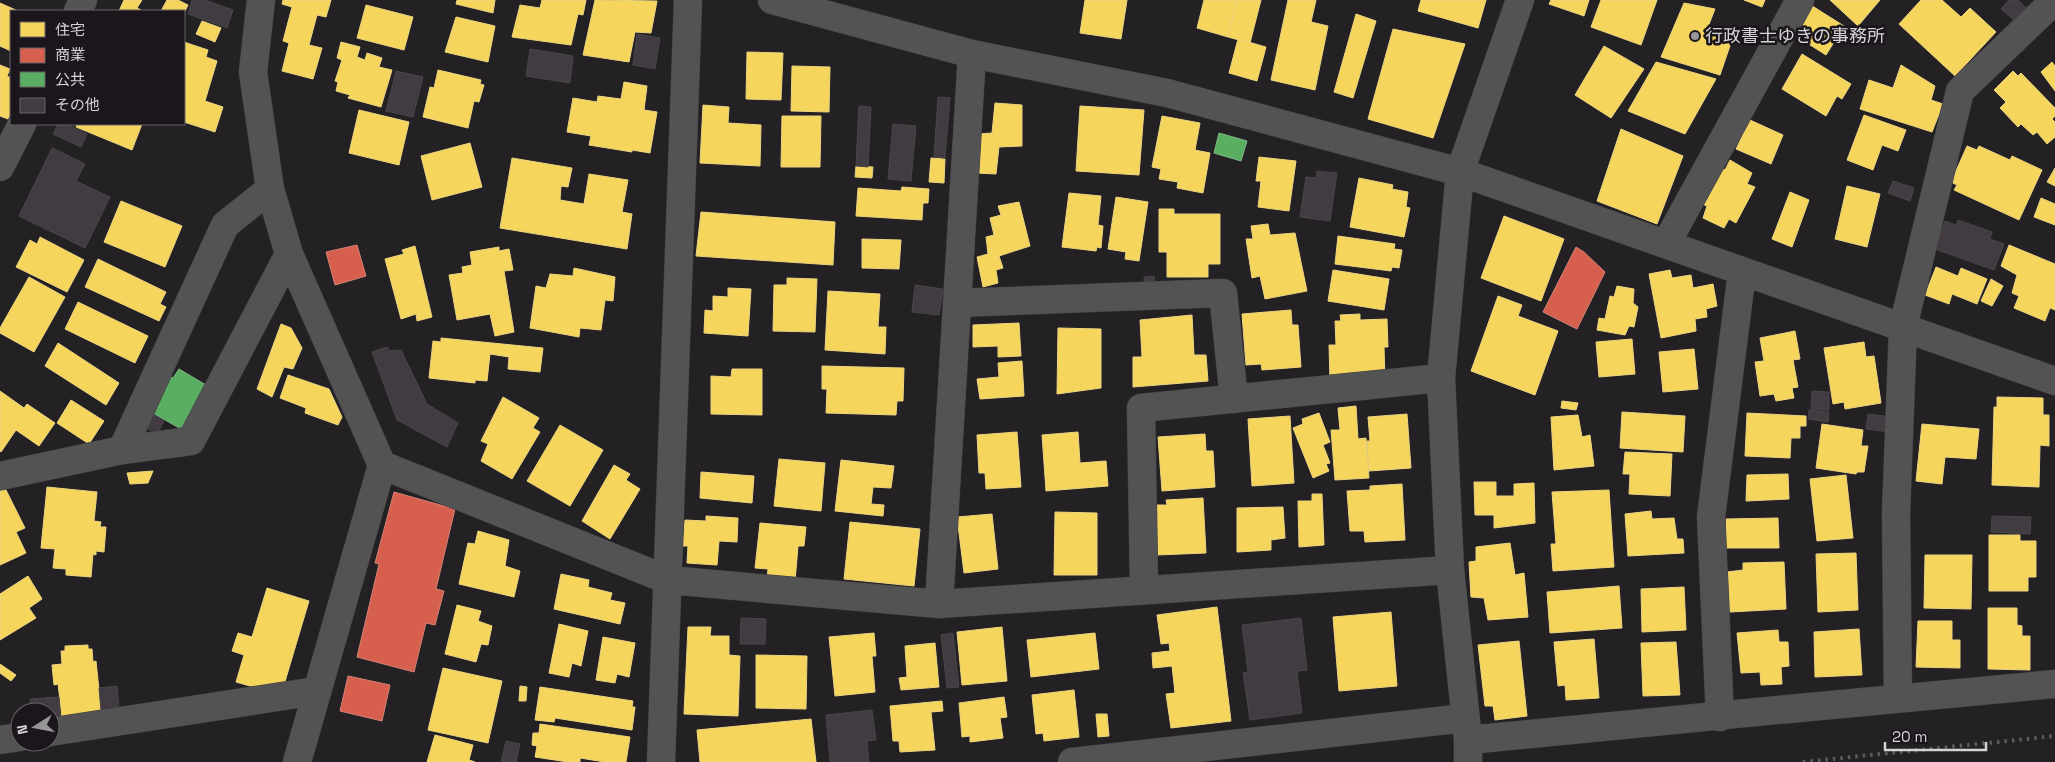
<svg xmlns="http://www.w3.org/2000/svg" width="2055" height="762" viewBox="0 0 2055 762" font-family="'Space Grotesk','Noto Sans JP',sans-serif">
	<style>
		.homes { fill: #f6d55c; stroke: #ecd481 }
		.shops { fill: #d6604d; stroke: #d68276 }
		.public { fill: #5aae61; stroke: #7fb984 }
		.building { fill: #423c42; stroke: #484748 }
		.lines { fill: none; stroke-linecap: round; stroke-linejoin: round }
		.minor-casing { stroke: #403e40; stroke-width: 29 }
		.minor { stroke: #545354; stroke-width: 28 }
		.rail { stroke: #5e5c5e; stroke-width: 4; stroke-dasharray: 2.5 5; stroke-linecap: butt }
		.poi-dot { fill: #979597; stroke: #1b161b; stroke-width: 2 }
		.labels { text-anchor: middle; stroke-width: 5; stroke-linejoin: round; paint-order: stroke }
		.poi-label { font-size: 18px; fill: #d6d3d6; stroke: #1b161b; text-anchor: start }
	</style>
	<rect width="100%" height="100%" fill="#232123"/>
	<g class="homes">
		<polygon points="124,0 142,0 137,8 143,11 119,11"/>
		<polygon points="167,0 178,0 188,5 184,13 184,11 161,11"/>
		<polygon points="283,0 331,0 326,17 317,15 309,45 322,48 313,79 282,71 289,43 283,41 292,7 282,4"/>
		<polygon points="457,0 495,0 493,13 456,4"/>
		<polygon points="542,0 586,0 583,15 578,14 571,45 512,37 520,5 540,8"/>
		<polygon points="595,0 657,1 651,33 635,32 629,62 583,55"/>
		<polygon points="1085,0 1127,0 1121,39 1080,33"/>
		<polygon points="1204,0 1237,0 1228,37 1197,28"/>
		<polygon points="1237,0 1261,0 1250,43 1228,37"/>
		<polygon points="1288,0 1316,0 1311,22 1328,26 1315,90 1271,80"/>
		<polygon points="1421,0 1486,0 1478,28 1418,11"/>
		<polygon points="1551,0 1589,0 1584,16 1549,4"/>
		<polygon points="1601,0 1657,0 1641,45 1591,27"/>
		<polygon points="1744,0 1765,0 1762,7"/>
		<polygon points="1830,0 1880,0 1858,26"/>
		<polygon points="1921,0 1942,0 1961,17 1970,8 1996,32 1955,76 1899,24"/>
		<polygon points="1806,2 1844,26 1826,55 1788,31"/>
		<polygon points="0,3 18,11 11,11 11,51 0,46"/>
		<polygon points="1684,3 1715,9 1706,32 1732,40 1720,75 1661,57"/>
		<polygon points="366,5 413,17 404,50 357,38"/>
		<polygon points="1356,14 1376,21 1353,98 1334,92"/>
		<polygon points="456,17 495,26 488,62 445,52"/>
		<polygon points="202,21 221,28 215,42 196,34"/>
		<polygon points="1393,29 1465,44 1433,138 1368,119"/>
		<polygon points="1238,39 1266,47 1257,81 1229,73"/>
		<polygon points="184,42 208,50 206,57 217,61 205,101 223,107 215,132 184,122"/>
		<polygon points="341,42 360,47 357,57 365,60 367,53 382,58 379,67 392,70 381,107 348,98 350,95 336,91 338,82 335,81 342,60 337,58"/>
		<polygon points="1604,46 1644,69 1611,118 1575,95"/>
		<polygon points="747,52 783,53 781,100 746,99"/>
		<polygon points="1802,54 1851,84 1842,99 1837,96 1826,116 1782,89"/>
		<polygon points="1656,62 1716,79 1685,134 1628,111"/>
		<polygon points="2052,62 2055,66 2055,91 2041,72"/>
		<polygon points="0,65 10,69 7,76 11,78 11,112 8,119 0,116"/>
		<polygon points="1901,65 1935,86 1931,100 1943,104 1932,132 1860,109 1869,80 1893,88"/>
		<polygon points="792,66 830,67 829,112 791,111"/>
		<polygon points="438,70 481,80 480,84 484,85 479,102 474,101 468,128 423,117 430,87 434,88"/>
		<polygon points="2013,71 2018,76 2021,73 2055,108 2055,116 2052,119 2055,122 2055,137 2047,144 2037,132 2033,135 2021,124 2018,127 2000,108 2006,102 1994,90"/>
		<polygon points="624,82 647,86 644,110 657,112 650,153 632,150 632,152 589,145 591,136 567,132 573,98 597,102 598,96 621,99"/>
		<polygon points="995,103 1022,105 1022,146 999,147 996,174 976,173 978,134 992,133"/>
		<polygon points="703,105 729,107 728,123 761,125 760,166 700,163"/>
		<polygon points="1080,106 1144,110 1139,175 1076,171"/>
		<polygon points="359,110 409,122 399,165 349,153"/>
		<polygon points="1864,115 1906,130 1898,151 1882,145 1873,170 1847,160"/>
		<polygon points="782,116 821,116 820,167 781,167"/>
		<polygon points="1162,116 1200,123 1195,150 1210,153 1203,193 1177,188 1178,182 1159,179 1161,169 1152,167"/>
		<polygon points="1750,120 1783,135 1771,164 1736,149"/>
		<polygon points="77,124 142,124 132,150 76,127"/>
		<polygon points="1621,129 1683,156 1657,224 1597,201"/>
		<polygon points="470,143 482,187 432,200 421,156"/>
		<polygon points="1967,146 1977,150 1979,146 2010,160 2012,156 2042,170 2019,220 1954,190 1957,185 1951,182"/>
		<polygon points="1259,157 1296,161 1289,211 1258,207 1261,181 1256,181"/>
		<polygon points="512,158 572,168 568,187 561,186 560,200 584,204 589,174 628,180 622,212 632,214 627,249 500,228"/>
		<polygon points="931,158 945,159 944,183 929,182"/>
		<polygon points="1730,160 1752,173 1747,184 1755,187 1736,223 1729,219 1724,228 1703,218 1707,206 1700,203 1719,166 1725,170"/>
		<polygon points="856,166 873,167 872,178 855,177"/>
		<polygon points="2055,168 2055,186 2047,182"/>
		<polygon points="1359,178 1393,185 1392,189 1408,192 1406,207 1410,208 1404,237 1350,227"/>
		<polygon points="1847,186 1880,194 1867,247 1835,239"/>
		<polygon points="902,187 929,189 928,203 923,203 922,220 856,216 858,188 901,191"/>
		<polygon points="1790,192 1809,200 1792,247 1772,239"/>
		<polygon points="1069,193 1101,196 1098,225 1103,226 1101,248 1097,247 1096,251 1062,247"/>
		<polygon points="1116,197 1148,202 1139,261 1125,259 1126,252 1108,249"/>
		<polygon points="2041,198 2055,204 2055,225 2034,217"/>
		<polygon points="121,201 182,226 165,267 104,242"/>
		<polygon points="1019,202 1030,246 999,256 1003,268 996,270 998,283 983,287 977,257 988,254 986,237 994,235 990,218 1001,215 998,206"/>
		<polygon points="1159,209 1174,209 1174,214 1220,214 1220,264 1208,264 1208,277 1167,277 1167,252 1159,252"/>
		<polygon points="701,212 835,222 833,265 696,256"/>
		<polygon points="1504,216 1564,239 1541,301 1481,278"/>
		<polygon points="1268,224 1270,235 1295,233 1307,291 1265,299 1260,276 1252,278 1246,239 1253,239 1251,226"/>
		<polygon points="1338,236 1395,244 1394,249 1402,250 1399,268 1392,267 1391,271 1335,264"/>
		<polygon points="40,237 84,260 67,292 16,267 30,240 37,244"/>
		<polygon points="862,239 901,240 899,269 862,268"/>
		<polygon points="2009,245 2055,264 2055,310 2050,308 2045,321 2014,308 2019,296 2012,293 2017,275 2001,266"/>
		<polygon points="415,246 432,317 417,321 416,314 401,319 385,259 404,254 402,250"/>
		<polygon points="499,247 499,251 509,249 513,270 504,271 514,332 495,336 490,314 457,320 449,275 463,273 462,267 472,265 470,252"/>
		<polygon points="98,259 166,292 160,304 166,307 159,321 85,287"/>
		<polygon points="1936,267 1958,276 1961,268 1987,279 1977,304 1952,294 1949,304 1925,295"/>
		<polygon points="574,268 615,277 613,301 605,300 601,330 580,328 579,337 530,328 536,286 546,288 550,274 573,276"/>
		<polygon points="1333,270 1389,279 1384,310 1328,301"/>
		<polygon points="1670,270 1672,278 1691,275 1693,288 1713,284 1717,306 1706,309 1707,317 1695,319 1696,331 1661,338 1649,274"/>
		<polygon points="29,277 65,297 34,352 0,333 0,328"/>
		<polygon points="787,278 817,279 815,332 773,331 774,285 787,285"/>
		<polygon points="1991,279 2003,286 1992,306 1981,301"/>
		<polygon points="1617,286 1634,289 1633,303 1638,307 1634,327 1629,326 1625,335 1597,330 1599,318 1605,319 1610,296 1614,297"/>
		<polygon points="728,288 751,289 748,336 704,333 705,310 713,311 713,296 728,297"/>
		<polygon points="828,291 880,294 878,327 886,327 885,354 825,350"/>
		<polygon points="1498,296 1522,305 1518,316 1558,331 1535,395 1471,371"/>
		<polygon points="78,302 148,336 135,363 65,329"/>
		<polygon points="1291,310 1292,325 1298,325 1301,367 1262,370 1261,364 1246,365 1242,314"/>
		<polygon points="1360,314 1360,320 1387,319 1388,347 1384,347 1385,379 1330,381 1329,345 1336,345 1335,321 1341,321 1340,315"/>
		<polygon points="1192,315 1194,355 1206,355 1208,381 1133,387 1133,357 1142,357 1140,320"/>
		<polygon points="1019,323 1021,356 998,357 998,346 973,347 973,325"/>
		<polygon points="281,324 291,328 302,348 293,369 284,367 272,397 257,389"/>
		<polygon points="1058,328 1101,329 1101,388 1057,394"/>
		<polygon points="1795,331 1800,359 1793,360 1798,387 1792,388 1794,398 1776,401 1774,394 1760,396 1755,362 1764,361 1760,338"/>
		<polygon points="441,338 543,348 540,372 508,369 509,357 490,354 487,381 475,380 475,383 429,378 433,341 441,342"/>
		<polygon points="1632,339 1635,374 1599,377 1596,342"/>
		<polygon points="1864,342 1866,357 1874,356 1881,403 1845,409 1844,402 1833,404 1824,348"/>
		<polygon points="58,343 119,383 106,405 45,366"/>
		<polygon points="1694,349 1698,389 1663,392 1659,352"/>
		<polygon points="1022,361 1024,396 980,399 977,379 999,377 998,363"/>
		<polygon points="822,366 904,368 903,401 897,401 896,415 826,413 827,389 822,389"/>
		<polygon points="732,369 762,369 762,415 711,414 711,376 731,377"/>
		<polygon points="288,375 329,389 342,417 338,425 305,413 306,408 280,398"/>
		<polygon points="0,391 24,408 27,404 55,423 39,446 16,430 1,452 0,451"/>
		<polygon points="503,397 539,418 533,428 540,432 512,479 481,461 488,444 481,441"/>
		<polygon points="1997,397 2043,398 2043,415 2049,415 2049,446 2040,445 2039,487 1992,485 1994,407 1997,407"/>
		<polygon points="71,400 104,421 89,444 57,423"/>
		<polygon points="1562,401 1578,403 1576,410 1561,408"/>
		<polygon points="1356,406 1358,439 1366,438 1369,478 1335,480 1331,430 1340,430 1338,408"/>
		<polygon points="1622,412 1685,416 1683,452 1620,448"/>
		<polygon points="1319,413 1330,442 1323,445 1330,463 1326,464 1329,471 1313,478 1293,428 1303,424 1302,419"/>
		<polygon points="1747,413 1806,416 1806,426 1800,426 1800,438 1791,438 1790,458 1745,456"/>
		<polygon points="1407,414 1411,468 1369,471 1367,441 1370,441 1368,417"/>
		<polygon points="1578,415 1582,437 1590,435 1594,466 1554,470 1551,417"/>
		<polygon points="1290,416 1294,483 1252,486 1248,419"/>
		<polygon points="1822,424 1863,430 1861,446 1868,446 1864,472 1857,472 1856,474 1816,468"/>
		<polygon points="1922,424 1979,429 1976,459 1945,457 1942,484 1916,481"/>
		<polygon points="560,425 603,450 570,506 527,481"/>
		<polygon points="1017,432 1021,487 986,489 985,473 979,473 977,435"/>
		<polygon points="1078,432 1080,463 1106,461 1108,486 1046,491 1042,435"/>
		<polygon points="1205,434 1206,451 1213,451 1215,487 1162,491 1158,437"/>
		<polygon points="1625,452 1672,454 1670,496 1629,494 1630,474 1623,474"/>
		<polygon points="779,459 825,463 821,511 774,506"/>
		<polygon points="841,460 894,466 891,488 873,487 871,504 884,505 883,516 835,511"/>
		<polygon points="614,465 630,474 626,480 640,489 610,539 582,521"/>
		<polygon points="153,471 148,483 130,484 127,473"/>
		<polygon points="701,472 754,476 752,503 700,498"/>
		<polygon points="1788,474 1789,499 1746,501 1747,475"/>
		<polygon points="1846,475 1853,538 1817,541 1810,479"/>
		<polygon points="1474,482 1496,482 1496,496 1514,496 1514,484 1534,483 1535,523 1494,528 1494,515 1475,515"/>
		<polygon points="1402,484 1405,540 1365,542 1364,531 1350,531 1347,491 1370,490 1370,486"/>
		<polygon points="47,487 97,492 94,521 101,522 100,527 106,527 104,552 96,551 96,555 93,554 91,577 66,575 66,569 53,568 55,549 41,548"/>
		<polygon points="5,488 25,528 16,532 26,553 0,565 0,491"/>
		<polygon points="1609,490 1614,567 1553,571 1551,544 1556,544 1552,492"/>
		<polygon points="1312,494 1322,494 1324,545 1299,547 1298,501 1312,501"/>
		<polygon points="1203,498 1206,553 1157,555 1155,505 1167,505 1166,500"/>
		<polygon points="1283,507 1285,538 1271,540 1271,550 1237,552 1237,508"/>
		<polygon points="1651,511 1652,519 1674,518 1677,539 1683,539 1684,553 1628,556 1625,514"/>
		<polygon points="1055,512 1097,513 1097,575 1054,575"/>
		<polygon points="992,514 998,569 964,573 957,517"/>
		<polygon points="706,516 738,518 737,542 719,541 717,565 687,563 688,546 683,546 685,520 706,521"/>
		<polygon points="1778,518 1779,548 1726,548 1726,519"/>
		<polygon points="850,522 920,529 914,586 844,579"/>
		<polygon points="760,523 806,527 804,546 798,546 795,582 767,579 768,569 755,568"/>
		<polygon points="478,531 509,540 505,566 520,571 514,597 459,584 468,543 475,544"/>
		<polygon points="1989,535 2020,535 2020,541 2036,541 2036,577 2028,577 2028,591 1989,591"/>
		<polygon points="1510,543 1515,575 1524,573 1528,617 1488,620 1484,598 1471,597 1469,562 1476,561 1476,547"/>
		<polygon points="1856,553 1858,610 1818,612 1816,554"/>
		<polygon points="1925,555 1972,555 1971,609 1924,608"/>
		<polygon points="1784,562 1786,609 1730,612 1727,572 1743,570 1743,563"/>
		<polygon points="561,574 589,580 588,587 612,593 610,600 625,603 620,624 554,609"/>
		<polygon points="28,576 42,599 29,608 36,618 0,640 0,594"/>
		<polygon points="1619,586 1622,628 1550,633 1547,592"/>
		<polygon points="1684,587 1686,630 1642,632 1641,589"/>
		<polygon points="267,588 309,601 281,695 236,682 244,655 232,651 238,633 252,637"/>
		<polygon points="457,605 481,611 478,621 492,626 488,645 481,644 476,662 445,654"/>
		<polygon points="1217,607 1231,721 1171,728 1166,694 1175,693 1172,666 1153,668 1152,653 1170,651 1169,643 1161,644 1157,615"/>
		<polygon points="1988,608 2017,608 2017,625 2022,626 2022,636 2030,636 2030,670 1988,669"/>
		<polygon points="1391,612 1397,686 1339,691 1333,617"/>
		<polygon points="1918,621 1952,621 1952,640 1960,640 1960,668 1916,667"/>
		<polygon points="559,624 588,631 581,666 572,663 569,677 549,673"/>
		<polygon points="688,627 711,627 710,636 729,636 729,655 740,656 738,716 684,714"/>
		<polygon points="1002,627 1007,681 962,685 957,632"/>
		<polygon points="1859,629 1862,675 1815,677 1814,632"/>
		<polygon points="1778,630 1779,642 1788,642 1789,666 1781,667 1782,684 1761,685 1760,672 1741,673 1737,633"/>
		<polygon points="874,633 876,656 872,656 875,692 835,696 829,637"/>
		<polygon points="1095,633 1099,669 1031,677 1027,640"/>
		<polygon points="603,637 635,643 629,677 617,674 615,683 596,680"/>
		<polygon points="1594,639 1599,698 1566,700 1565,685 1558,686 1554,642"/>
		<polygon points="1519,641 1527,716 1495,720 1493,706 1485,706 1478,645"/>
		<polygon points="1676,642 1680,695 1643,696 1641,643"/>
		<polygon points="935,643 939,687 901,690 899,678 907,677 905,646"/>
		<polygon points="88,645 88,649 92,649 93,662 96,661 102,718 62,717 58,684 54,685 52,665 62,664 61,651 65,651 65,646"/>
		<polygon points="756,655 807,656 806,709 756,708"/>
		<polygon points="0,664 16,675 11,681 0,673"/>
		<polygon points="443,668 502,681 488,743 428,730"/>
		<polygon points="520,686 527,687 526,701 519,701"/>
		<polygon points="540,687 633,701 632,707 635,707 632,730 555,718 554,722 535,720"/>
		<polygon points="1074,690 1079,737 1044,741 1043,733 1036,734 1032,695"/>
		<polygon points="1004,697 1007,717 1000,718 1003,738 970,742 970,736 962,737 959,703"/>
		<polygon points="942,701 943,711 931,712 935,750 900,752 899,741 893,741 890,706"/>
		<polygon points="1096,714 1107,714 1109,736 1098,737"/>
		<polygon points="811,719 816,762 700,762 697,730"/>
		<polygon points="540,724 630,737 626,762 605,762 580,758 580,762 568,762 535,757 537,746 532,745 533,733 539,733"/>
		<polygon points="435,735 473,745 469,760 475,762 427,762"/>
	</g>
	<g class="shops">
		<polygon points="357,245 366,276 335,285 326,252"/>
		<polygon points="1576,247 1584,252 1605,272 1577,329 1543,312"/>
		<polygon points="394,492 455,509 436,589 444,591 435,625 426,623 414,672 357,657 379,564 375,563"/>
		<polygon points="348,676 390,685 382,721 340,711"/>
	</g>
	<g class="public">
		<polygon points="1219,133 1247,141 1241,161 1214,153"/>
		<polygon points="179,369 206,385 181,429 153,413 157,407 155,405 171,377 173,378"/>
	</g>
	<g class="building">
		<polygon points="192,0 205,0 233,10 227,28 188,14"/>
		<polygon points="2009,0 2018,0 2032,14 2021,26 2001,9"/>
		<polygon points="637,34 660,38 655,69 633,65"/>
		<polygon points="530,49 573,56 570,83 526,76"/>
		<polygon points="396,71 423,77 413,117 386,111"/>
		<polygon points="938,97 950,98 945,158 934,157"/>
		<polygon points="859,106 871,107 868,167 856,166"/>
		<polygon points="58,124 66,124 87,134 81,147 53,134"/>
		<polygon points="893,124 916,126 911,181 888,179"/>
		<polygon points="52,148 85,164 76,181 110,197 85,248 19,216"/>
		<polygon points="1317,171 1337,173 1330,221 1300,217 1306,177 1316,178"/>
		<polygon points="1893,181 1914,188 1910,201 1888,193"/>
		<polygon points="1958,220 1992,232 1990,239 2004,244 1994,270 1935,249 1945,221 1956,225"/>
		<polygon points="1154,276 1155,291 1145,292 1144,277"/>
		<polygon points="915,285 943,289 939,315 912,312"/>
		<polygon points="387,347 390,351 401,350 427,404 458,423 447,447 397,420 372,352"/>
		<polygon points="1812,391 1829,392 1829,410 1811,409"/>
		<polygon points="1809,410 1829,412 1828,422 1808,419"/>
		<polygon points="150,413 164,421 157,434 143,426"/>
		<polygon points="1868,414 1893,417 1891,432 1866,429"/>
		<polygon points="1992,516 2031,517 2030,534 1991,532"/>
		<polygon points="741,618 766,619 765,644 740,644"/>
		<polygon points="1301,618 1307,670 1297,671 1302,713 1250,720 1243,673 1248,672 1242,625"/>
		<polygon points="953,633 959,687 947,688 941,635"/>
		<polygon points="117,686 120,720 102,722 99,688"/>
		<polygon points="59,697 61,722 50,723 50,712 31,712 30,699"/>
		<polygon points="872,710 876,740 867,741 869,762 830,762 826,715"/>
		<polygon points="506,741 520,744 516,762 501,762"/>
	</g>
	<g class="lines">
		<defs>
			<g id="minor">
				<polyline points="261,0 253,72 270,189 289,254 382,465 297,762"/>
				<polyline points="772,0 972,54 1167,93 1460,172 2055,381"/>
				<polyline points="78,11 83,0"/>
				<polyline points="0,167 22,124"/>
				<polyline points="1666,244 1800,0"/>
				<polyline points="957,303 1223,293 1234,399"/>
				<polyline points="122,450 225,225 270,189"/>
				<polyline points="382,465 668,580 939,604 1450,570"/>
				<polyline points="0,476 122,450 191,441 289,254"/>
				<polyline points="1144,590 1141,408 1441,378"/>
				<polyline points="939,604 972,54"/>
				<polyline points="1898,697 1896,514 1903,327 1960,91 2055,0"/>
				<polyline points="1720,717 1711,517 1742,272"/>
				<polyline points="50,732 316,691"/>
				<polyline points="0,740 20,737"/>
				<path d="M1468 740C1664 722 1859 701 2055 684"/>
				<polyline points="661,762 688,0"/>
				<polyline points="1072,762 1465,718"/>
				<polyline points="1468,762 1468,740 1450,570 1441,378 1460,172 1520,0"/>
			</g>
		</defs>
		<use href="#minor" class="minor-casing"/>
		<use href="#minor" class="minor"/>
		<polyline class="rail" points="1803,762 2055,736"/>
	</g>
	<circle class="poi-dot" cx="1695" cy="36" r="5"/>
	<g class="labels">
		<g class="poi-label">
			<text x="1705" y="42">行政書士ゆきの事務所</text>
		</g>
	</g>
	<rect x="10" y="10" width="175" height="115" fill="#1b161b" stroke="#666266"/>
	<rect x="20" y="22" width="25" height="15" fill="#f6d55c" stroke="#666266"/>
	<text x="55" y="35" font-size="15" fill="#d6d3d6">住宅</text>
	<rect x="20" y="48" width="25" height="15" fill="#d6604d" stroke="#666266"/>
	<text x="55" y="60" font-size="15" fill="#d6d3d6">商業</text>
	<rect x="20" y="72" width="25" height="15" fill="#5aae61" stroke="#666266"/>
	<text x="55" y="85" font-size="15" fill="#d6d3d6">公共</text>
	<rect x="20" y="98" width="25" height="15" fill="#423c42" stroke="#666266"/>
	<text x="55" y="110" font-size="15" fill="#d6d3d6">その他</text>
	<g transform="translate(35 727) rotate(259)"><circle r="24" fill="#1b161b" stroke="#666266"/>
	<path d="M0-4L9 19L0 12L-9 19Z" fill="#979597"/>
	<text y="-8" font-size="14" font-weight="bold" text-anchor="middle" fill="#d6d3d6">N</text>
	</g>
	<path d="M1885 742v8h101v-8" fill="none" stroke="#d6d3d6" stroke-width="2.5"/>
	<text x="1892" y="742" font-size="15" fill="#d6d3d6" stroke="#1b161b" stroke-width="4" paint-order="stroke">20 m</text>
</svg>
